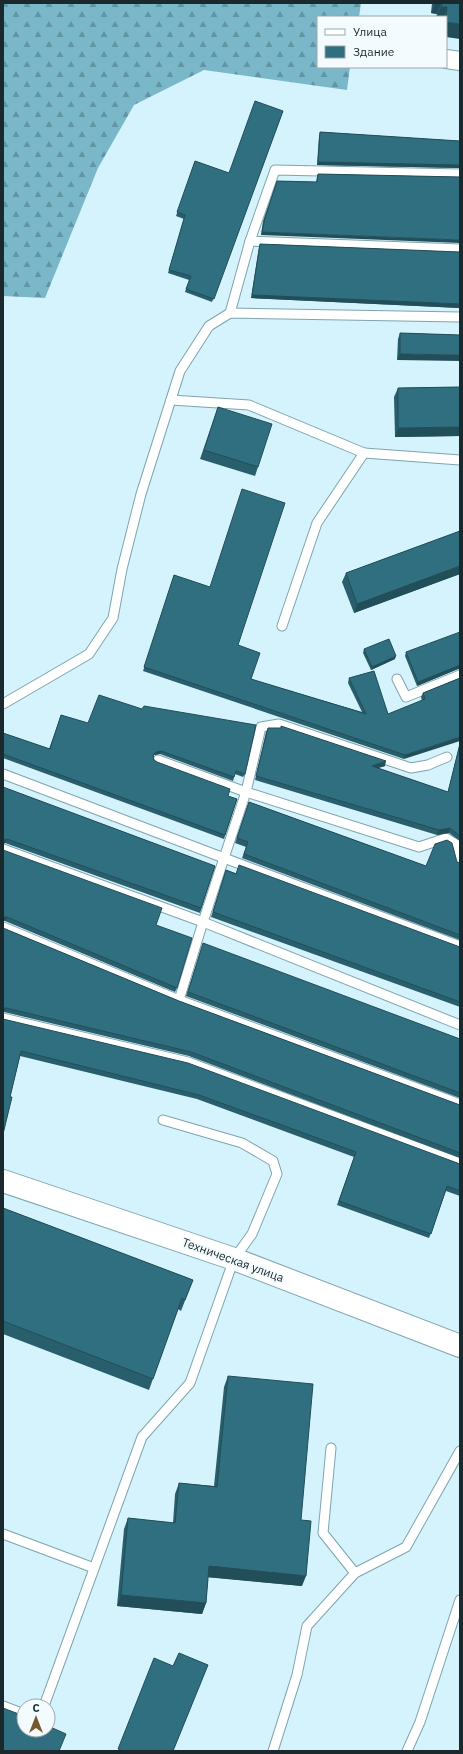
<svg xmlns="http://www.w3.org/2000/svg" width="463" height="1754" viewBox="0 0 463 1754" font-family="'IBM Plex Sans',sans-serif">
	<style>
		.forest { fill: url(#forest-firs) }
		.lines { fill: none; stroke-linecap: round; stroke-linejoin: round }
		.lane-casing { stroke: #7fa4af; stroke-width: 11 }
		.street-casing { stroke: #7fa4af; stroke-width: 20 }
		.secondary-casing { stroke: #7fa4af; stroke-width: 24 }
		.lane { stroke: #fff; stroke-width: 9 }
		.street { stroke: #fff; stroke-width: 18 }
		.secondary { stroke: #fff; stroke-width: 22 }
		.wall { fill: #295f6d }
		.shaded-wall { fill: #224e59 }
		.building { fill: #306f7f; stroke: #224e59 }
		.labels { text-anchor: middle; stroke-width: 4; stroke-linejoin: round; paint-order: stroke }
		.street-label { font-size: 12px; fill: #1a292d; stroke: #f4fbfe }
	</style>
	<defs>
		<pattern id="forest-firs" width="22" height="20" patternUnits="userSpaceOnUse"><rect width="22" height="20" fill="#79b7c9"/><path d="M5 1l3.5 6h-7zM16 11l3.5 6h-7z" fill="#6295a4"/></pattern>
	</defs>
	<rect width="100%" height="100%" fill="#d4f3fc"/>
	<polygon class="forest" points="3,3 361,3 359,17 318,17 318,67 350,67 347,90 204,70 134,105 98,168 45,298 3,296"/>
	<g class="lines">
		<defs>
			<g id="lane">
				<polyline points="250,241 275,170 460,174"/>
				<polyline points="230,313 250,241 460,249"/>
				<polyline points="171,400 249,405 364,453 317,523 282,626"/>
				<polyline points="364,453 460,460"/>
				<polyline points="397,679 406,697 460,675"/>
				<polyline points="3,704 89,654 113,618 122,569 141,494 180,371 209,326 230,313 460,317"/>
				<polyline points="158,760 246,792 261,727 279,724 411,768 428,765 447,757"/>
				<polyline points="3,774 224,858 246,792 419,847 446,838 456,844 460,863"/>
				<polyline points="3,849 203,922 179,1000 3,927"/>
				<polyline points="460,946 224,858 203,922 460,1025"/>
				<polyline points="179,1000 460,1104"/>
				<polyline points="3,1018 188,1062 460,1163"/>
				<polyline points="331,1448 323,1533 355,1573"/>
				<polyline points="3,1534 94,1568"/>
				<polyline points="3,1706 24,1714"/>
				<polyline points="44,1706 142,1437 190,1383 234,1259 252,1234 277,1174 273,1161 242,1143 163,1120"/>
				<polyline points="273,1751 297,1675 307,1626 355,1573 406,1547 460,1451"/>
				<polyline points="407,1751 420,1722 460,1600"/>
			</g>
			<polyline id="street" points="446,59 460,61"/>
			<polyline id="secondary" points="3,1181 234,1259 460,1346"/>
		</defs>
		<use href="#lane" class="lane-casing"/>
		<use href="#street" class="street-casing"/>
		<use href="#secondary" class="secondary-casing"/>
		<use href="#lane" class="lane"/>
		<use href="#street" class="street"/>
		<use href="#secondary" class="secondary"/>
	</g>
	<g class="wall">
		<polygon points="432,3 460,3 446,17 436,17 437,14 431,13"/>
		<polygon points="283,111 212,302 185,292 189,280 168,273 184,219 176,216 195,161 229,173"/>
		<polygon points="320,132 460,141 460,168 317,165 319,136"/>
		<polygon points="318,174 460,177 261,235 263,221 277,181 316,182 317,177"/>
		<polygon points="260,244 460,252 460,308 251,298 259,247"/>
		<polygon points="400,333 460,335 397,360 398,339"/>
		<polygon points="460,387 460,436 395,437 394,397 398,388"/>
		<polygon points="218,407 258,467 255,476 200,459"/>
		<polygon points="460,531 460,574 354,613 342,582 346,573"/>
		<polygon points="174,575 238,645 251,679 362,712 348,683 349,678 388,714 422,701 421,697 423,693 460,678 404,759 143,671"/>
		<polygon points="364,649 395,659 371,670 363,653"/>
		<polygon points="406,652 458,669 417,686 405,656"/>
		<polygon points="61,715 245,774 243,777 235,774 233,781 160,754 154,755 154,760 157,762 228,796 237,799 224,839 3,758 3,733 49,749"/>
		<polygon points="268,728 385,766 378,768 448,792 460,742 460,841 449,833 437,835 255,780 266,732"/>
		<polygon points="3,787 215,866 200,913 5,843 3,844"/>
		<polygon points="249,802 426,866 457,862 460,863 460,940 242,858 246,847 235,843"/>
		<polygon points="3,850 156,925 177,988 175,992 5,921"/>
		<polygon points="226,870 460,947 460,1007 211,917"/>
		<polygon points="3,928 179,1001 460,1105 460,1158 189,1056 4,1012"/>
		<polygon points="202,947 460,1039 460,1098 186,996"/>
		<polygon points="3,1019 460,1164 460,1196 446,1191 429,1238 337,1205 354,1157 197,1099 20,1056 10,1097"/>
		<polygon points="3,1208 193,1280 181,1311 178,1309 149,1390 3,1334"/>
		<polygon points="228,1376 301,1520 302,1586 208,1577 206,1603 202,1614 117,1606 124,1529 128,1518 173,1523 175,1494 179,1483 214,1486 224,1387"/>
	</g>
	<g class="shaded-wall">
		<polygon points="435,3 441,3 437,14 431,13"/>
		<polygon points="441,7 447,7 444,17 437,17"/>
		<polygon points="446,22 460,24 460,39 446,37"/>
		<polygon points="318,162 460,165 460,168 317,165"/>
		<polygon points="262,232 460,240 460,243 261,235"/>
		<polygon points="252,295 460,304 460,308 251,298"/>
		<polygon points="400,354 460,355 460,361 397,360"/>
		<polygon points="460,427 460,436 395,437 398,428"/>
		<polygon points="460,566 460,574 354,613 357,604"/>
		<polygon points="396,656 395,659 371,670 372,667"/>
		<polygon points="459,665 460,665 460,670 458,669 417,686 418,682"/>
		<polygon points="460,737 460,741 404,759 405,755"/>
		<polygon points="161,751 160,754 154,755 152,758 156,752"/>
		<polygon points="386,761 385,766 371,770 372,766"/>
		<polygon points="450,828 449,833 437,835 439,830"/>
		<polygon points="7,839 5,843 3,844 3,840"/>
		<polygon points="3,917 7,917 5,921 3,921"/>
		<polygon points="3,1008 6,1008 4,1012 3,1012"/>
		<polygon points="209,1566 306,1576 302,1586 205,1577"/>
		<polygon points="121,1595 206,1603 202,1614 117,1606"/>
	</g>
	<g class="building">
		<polygon points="442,3 460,3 460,24 446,22 446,17 447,7 441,7"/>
		<polygon points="255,101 283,111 214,299 186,289 191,276 169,270 185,215 177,212 195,161 229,173"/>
		<polygon points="320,132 460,141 460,165 318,162"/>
		<polygon points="318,174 460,177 460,240 262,232 265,218 277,181 317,182"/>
		<polygon points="260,244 460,252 460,304 252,295"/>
		<polygon points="400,333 460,335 460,355 400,354"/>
		<polygon points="460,387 460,427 398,428 398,388"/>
		<polygon points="218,407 272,424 258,467 204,450"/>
		<polygon points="242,489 285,503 238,645 260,653 251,679 366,714 349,678 374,671 388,714 425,699 423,693 460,678 460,737 405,755 144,667 174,575 210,587"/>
		<polygon points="460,531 460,566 357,604 346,573"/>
		<polygon points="460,632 460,665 418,682 406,652"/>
		<polygon points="389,639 396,656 372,667 364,649"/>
		<polygon points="99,695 142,709 144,706 256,725 245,774 236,771 234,777 161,751 156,752 153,755 154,760 157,762 230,789 228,796 237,799 225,835 3,754 3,733 50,749 61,715 88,723"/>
		<polygon points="281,726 386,761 372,766 448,792 460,744 460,836 450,828 439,830 256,776 268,728 281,728"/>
		<polygon points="3,787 215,866 201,908 7,839 3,840"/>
		<polygon points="249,802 426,866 435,844 447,840 452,843 457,862 460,863 460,935 244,854 248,842 237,838"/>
		<polygon points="3,850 162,908 156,925 192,938 177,988 7,917 3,917"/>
		<polygon points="239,865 460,947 460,1002 213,912 226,870 236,874"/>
		<polygon points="3,928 179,1001 460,1105 460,1153 191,1052 6,1008 3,1008"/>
		<polygon points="203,943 460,1039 460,1093 188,992"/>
		<polygon points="3,1019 188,1063 460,1164 460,1191 447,1186 431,1234 339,1201 356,1152 199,1095 21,1051 10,1097 12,1097 3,1134"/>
		<polygon points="3,1208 193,1280 185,1300 182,1298 153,1379 3,1321"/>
		<polygon points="228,1376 313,1384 301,1520 311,1521 306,1576 209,1566 206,1603 121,1595 128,1518 175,1523 179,1483 217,1487"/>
		<polygon points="179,1653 208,1665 173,1751 122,1751 118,1749 154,1658 173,1666"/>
		<polygon points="3,1708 24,1716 24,1730 48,1730 48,1726 66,1734 59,1751 3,1751"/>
	</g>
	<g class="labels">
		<g class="street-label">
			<text transform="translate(233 1260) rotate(20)" y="4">Техническая улица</text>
		</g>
	</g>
	<rect width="463" height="1754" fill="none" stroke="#1a292d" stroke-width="8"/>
	<rect x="317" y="16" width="130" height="52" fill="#f4fbfe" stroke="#9da7aa"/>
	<rect x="325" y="29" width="20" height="6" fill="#ffffff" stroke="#9da7aa"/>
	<text x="353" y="36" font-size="12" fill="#1a292d">Улица</text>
	<rect x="325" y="46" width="20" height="12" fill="#306f7f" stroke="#9da7aa"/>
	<text x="353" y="56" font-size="12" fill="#1a292d">Здание</text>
	<g transform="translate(36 1718)"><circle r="19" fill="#f4fbfe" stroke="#9da7aa"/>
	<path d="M0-3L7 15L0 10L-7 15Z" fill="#76592c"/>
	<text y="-6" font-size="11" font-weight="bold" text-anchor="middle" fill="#1a292d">С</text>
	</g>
</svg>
